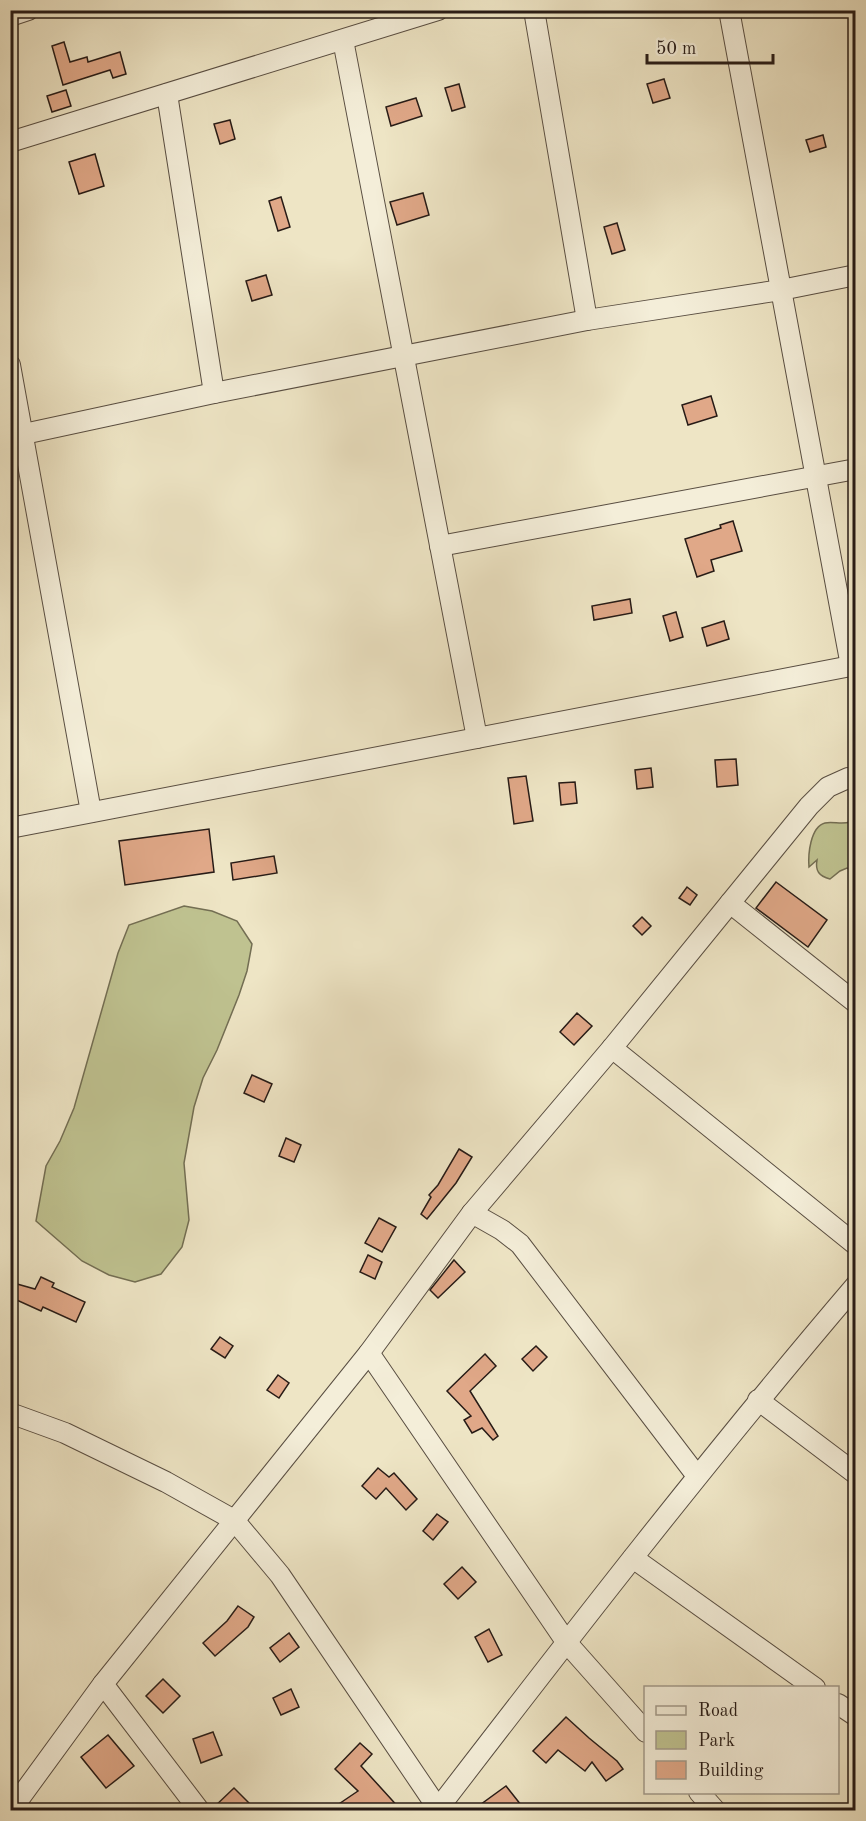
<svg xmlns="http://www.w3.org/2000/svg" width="866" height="1821" viewBox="0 0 866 1821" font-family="'Old Standard TT',serif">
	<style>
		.green { fill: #bfc290; stroke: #736e53; stroke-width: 1.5 }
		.building { fill: #e0a888; stroke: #271b16; stroke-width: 1.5 }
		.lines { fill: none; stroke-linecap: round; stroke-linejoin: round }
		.minor-casing { stroke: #594e42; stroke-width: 22 }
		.minor { stroke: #f4eed9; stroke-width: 20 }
	</style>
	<rect width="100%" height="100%" fill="#eee5c5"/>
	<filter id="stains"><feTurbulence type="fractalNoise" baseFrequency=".00333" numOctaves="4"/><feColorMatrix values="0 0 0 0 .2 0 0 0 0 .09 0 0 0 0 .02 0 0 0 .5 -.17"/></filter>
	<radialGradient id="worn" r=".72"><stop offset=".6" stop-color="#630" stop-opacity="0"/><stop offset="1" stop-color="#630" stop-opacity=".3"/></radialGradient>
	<g class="green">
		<path d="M855 810V876L854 872 847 868 840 871 830 879C819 876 815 871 817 860L809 867C808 855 810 827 825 823 833 821 841 825 850 822Z"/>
		<polygon points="184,906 212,911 237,921 252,944 247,971 239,995 217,1050 203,1078 194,1107 184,1163 189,1220 182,1247 161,1274 135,1282 109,1275 82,1261 36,1221 46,1166 60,1141 74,1108 118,953 129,925"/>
	</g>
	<g class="building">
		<polygon points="64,42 70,62 87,57 88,62 120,52 126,74 113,78 110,70 63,85 52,46"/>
		<polygon points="664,79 670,98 653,103 647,84"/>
		<polygon points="459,84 465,107 452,111 445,88"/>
		<polygon points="66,90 71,106 52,112 47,96"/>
		<polygon points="416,98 422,116 391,126 386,107"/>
		<polygon points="230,120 235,139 220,144 214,124"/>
		<polygon points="823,135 826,147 810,152 806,140"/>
		<polygon points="95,154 104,186 79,194 69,162"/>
		<polygon points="423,193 429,215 397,225 390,202"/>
		<polygon points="281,197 290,227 278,231 269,201"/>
		<polygon points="617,223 625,250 612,254 604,227"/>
		<polygon points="266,275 272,295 252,301 246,281"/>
		<polygon points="711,396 717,416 688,425 682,405"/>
		<polygon points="733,521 742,551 711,560 714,571 697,577 685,539 721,528 720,525"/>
		<polygon points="630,599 632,613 594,620 592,606"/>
		<polygon points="676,612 683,637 670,641 663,616"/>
		<polygon points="724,621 729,639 707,646 702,628"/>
		<polygon points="736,759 738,785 717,787 715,760"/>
		<polygon points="651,768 653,787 637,789 635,770"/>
		<polygon points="526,776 533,821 514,824 508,778"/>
		<polygon points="575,782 577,803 561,805 559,783"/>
		<polygon points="209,829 214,872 125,885 119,841"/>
		<polygon points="274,856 277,873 233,880 231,863"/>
		<polygon points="776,882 827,920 808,947 756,908"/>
		<polygon points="687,887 697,895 690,905 679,898"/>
		<polygon points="642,917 651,926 642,935 633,926"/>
		<polygon points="577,1013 592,1026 574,1045 560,1032"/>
		<polygon points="252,1075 272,1084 264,1102 244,1093"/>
		<polygon points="286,1138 301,1145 294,1162 279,1156"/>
		<polygon points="459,1149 472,1157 456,1183 427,1219 421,1214 431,1197 429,1195 438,1185"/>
		<polygon points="379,1218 396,1227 382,1252 365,1243"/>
		<polygon points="368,1255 382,1262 375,1279 360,1272"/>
		<polygon points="454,1260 465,1272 438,1298 430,1290"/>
		<polygon points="41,1277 54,1283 52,1287 85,1302 76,1322 43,1307 41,1311 10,1297 10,1282 35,1289"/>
		<polygon points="220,1337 233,1346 225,1358 211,1349"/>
		<polygon points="536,1346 547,1357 533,1371 522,1359"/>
		<polygon points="485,1354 496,1366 470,1391 498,1436 493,1440 482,1428 472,1433 464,1420 471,1416 447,1391"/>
		<polygon points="278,1375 289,1383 279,1398 267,1390"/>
		<polygon points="378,1468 389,1477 394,1473 417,1499 406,1510 386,1488 376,1499 362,1486"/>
		<polygon points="437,1514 448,1522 433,1540 423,1531"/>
		<polygon points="462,1567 476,1582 458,1599 444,1584"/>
		<polygon points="238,1606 254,1617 248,1627 215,1656 203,1643 227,1621"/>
		<polygon points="489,1629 502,1655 488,1662 475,1637"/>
		<polygon points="289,1633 299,1647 280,1662 270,1648"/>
		<polygon points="163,1679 180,1696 163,1713 146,1696"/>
		<polygon points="291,1689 299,1707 281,1715 273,1698"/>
		<polygon points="566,1717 589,1738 617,1761 623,1769 606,1781 592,1762 585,1771 558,1750 546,1763 533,1751"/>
		<polygon points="213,1732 222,1755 201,1763 193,1739"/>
		<polygon points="108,1735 134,1766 106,1788 81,1757"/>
		<polygon points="360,1743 372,1754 361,1766 401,1810 330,1810 358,1791 335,1769"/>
		<polygon points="506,1786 525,1810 473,1810"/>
		<polygon points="234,1788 256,1810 211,1810"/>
	</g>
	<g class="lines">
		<defs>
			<g id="minor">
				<polyline points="534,10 587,320"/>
				<polyline points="729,10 851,666"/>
				<polyline points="10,16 28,10"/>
				<polyline points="343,40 477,738"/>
				<polyline points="167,94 214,393"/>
				<polyline points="10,142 438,10"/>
				<polyline points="10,365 91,812"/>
				<polyline points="10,437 214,393 587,320 781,290 856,275"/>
				<polyline points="440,546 856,469"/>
				<polyline points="10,828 856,665"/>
				<polyline points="730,903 856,1003"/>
				<polyline points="612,1048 856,1245"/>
				<polyline points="472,1213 502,1230 520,1244 697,1476"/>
				<polyline points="369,1353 567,1643 646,1732"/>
				<polyline points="758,1400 856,1474"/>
				<polyline points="10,1413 65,1433 166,1482 234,1520 280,1575 439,1810"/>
				<polyline points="633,1558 815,1688"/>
				<polyline points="103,1684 199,1810"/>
				<polyline points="838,1704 856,1716"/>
				<polyline points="699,1792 715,1810"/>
				<polyline points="11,1810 103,1684 369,1353 472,1213 612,1048 809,806 828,787 848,778 856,780"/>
				<path d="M437 1810C573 1633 710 1456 856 1285"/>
			</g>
		</defs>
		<use href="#minor" class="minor-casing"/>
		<use href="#minor" class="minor"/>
	</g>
	<rect width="866" height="1821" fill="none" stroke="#eee5c5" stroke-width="36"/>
	<rect x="12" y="12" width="842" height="1797" fill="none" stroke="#271b16" stroke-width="3"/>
	<rect x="18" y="18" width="830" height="1785" fill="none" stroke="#271b16" stroke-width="1.5"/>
	<rect x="644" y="1686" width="195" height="108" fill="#f4eed9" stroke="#a29a8b" stroke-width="1.5"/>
	<rect x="656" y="1706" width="30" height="9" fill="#f4eed9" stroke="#a29a8b" stroke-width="1.5"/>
	<text x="698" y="1716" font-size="18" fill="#271b16">Road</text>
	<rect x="656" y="1731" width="30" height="18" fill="#bfc290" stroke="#a29a8b" stroke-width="1.5"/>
	<text x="698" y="1746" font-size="18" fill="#271b16">Park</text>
	<rect x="656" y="1761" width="30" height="18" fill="#e0a888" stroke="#a29a8b" stroke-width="1.5"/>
	<text x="698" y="1776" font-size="18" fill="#271b16">Building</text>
	<path d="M647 54v9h126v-9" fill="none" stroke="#271b16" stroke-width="3"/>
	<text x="656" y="54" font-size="18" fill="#271b16" stroke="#f4eed9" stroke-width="4.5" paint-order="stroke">50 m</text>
	<rect width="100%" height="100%" filter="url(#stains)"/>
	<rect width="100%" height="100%" fill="url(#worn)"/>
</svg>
